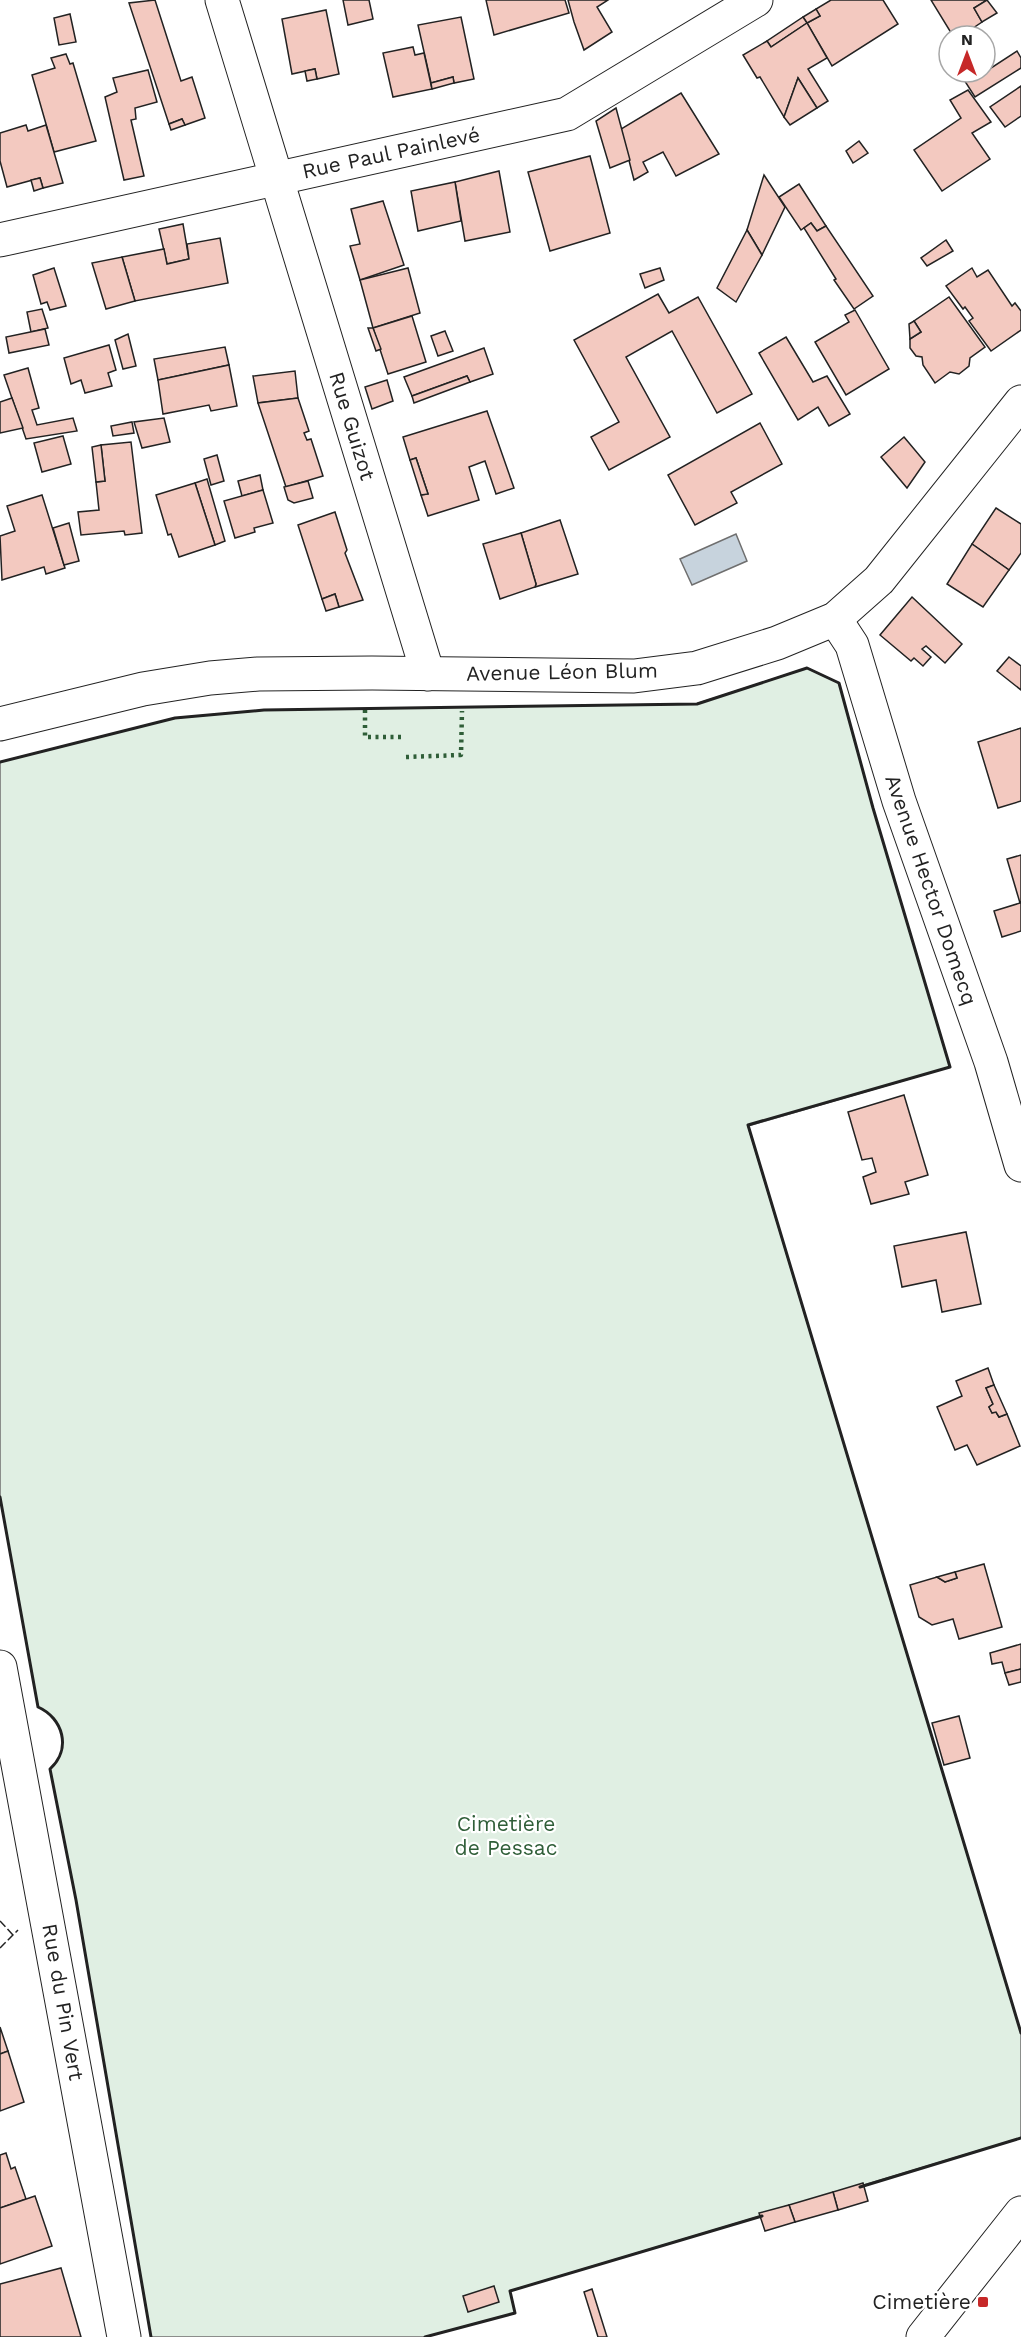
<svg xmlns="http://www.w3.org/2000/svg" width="1021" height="2337" viewBox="0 0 1021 2337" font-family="'Work Sans',sans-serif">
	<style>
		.green { fill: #e0efe3; stroke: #6f6f6f; stroke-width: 1.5 }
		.water { fill: #c7d3dd; stroke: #6f6f6f; stroke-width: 1.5 }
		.building { fill: #f3c9c0; stroke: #222; stroke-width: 1.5 }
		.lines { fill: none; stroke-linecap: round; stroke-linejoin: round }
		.street-casing { stroke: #222; stroke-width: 35 }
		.secondary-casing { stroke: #222; stroke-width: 35 }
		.street { stroke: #fff; stroke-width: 33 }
		.secondary { stroke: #fff; stroke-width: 33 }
		.hedge { stroke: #2f5e38; stroke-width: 4.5; stroke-dasharray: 3 4.5; stroke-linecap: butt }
		.fence { stroke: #222; stroke-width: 1.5; stroke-dasharray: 8 3; stroke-linecap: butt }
		.wall { stroke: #222; stroke-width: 3 }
		.poi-dot { fill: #c62828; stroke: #fff; stroke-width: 2 }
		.labels { text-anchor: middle; stroke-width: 4.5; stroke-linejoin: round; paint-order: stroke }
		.street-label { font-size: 21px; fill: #222; stroke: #fff }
		.park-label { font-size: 21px; fill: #2f5e38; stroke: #fff }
		.poi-label { font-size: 21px; fill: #222; stroke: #fff; text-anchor: end }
	</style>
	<rect width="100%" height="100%" fill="#fff"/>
	<path class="green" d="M807 668 839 683 873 808 950 1067 748 1126 1021 2033V2138L510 2291 515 2313 425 2337H151L76 1900 50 1769C72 1749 63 1718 38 1707L0 1497V762L175 718 264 710 696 704Z"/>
	<polygon class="water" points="736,534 747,561 692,585 680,559"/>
	<g class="building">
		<polygon points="155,0 181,81 192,77 205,118 185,125 182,119 169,124 129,3"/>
		<polygon points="343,0 369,0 373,19 348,25"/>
		<polygon points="486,0 565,0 569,13 494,35"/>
		<polygon points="568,0 608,0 597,7 612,32 584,50 574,22"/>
		<polygon points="831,0 883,0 898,24 832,66 807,23 820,16 816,9"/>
		<polygon points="931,0 987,0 974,8 982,22 961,36 953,36"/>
		<polygon points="987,0 997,13 982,22 974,8"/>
		<polygon points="816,9 820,16 807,23 803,17"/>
		<polygon points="326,10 339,74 317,79 315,69 292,74 282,19"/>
		<polygon points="70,14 76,42 59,45 54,18"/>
		<polygon points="461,17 474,79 454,83 453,77 431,83 418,25"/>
		<polygon points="803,17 807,23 771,47 767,41"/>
		<polygon points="807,23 827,58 808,69 828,101 817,108 798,78 784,117 760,77 757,78 743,55 767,41 771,47"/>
		<polygon points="413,47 415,55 424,53 432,89 393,97 383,53"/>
		<polygon points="1017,51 1021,58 1021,68 975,97 959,72 985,72"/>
		<polygon points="66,54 70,64 73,63 96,141 54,152 32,75 55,68 51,58"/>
		<polygon points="315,69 317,79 307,81 305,71"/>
		<polygon points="148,70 157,102 135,108 136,119 131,120 144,176 124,180 105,97 117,92 113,78"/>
		<polygon points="453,77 454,83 432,89 431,83"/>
		<polygon points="798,78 817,108 790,125 784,117"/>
		<polygon points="1021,86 1021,116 1005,127 990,107"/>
		<polygon points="968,90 991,122 972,133 990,159 942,191 914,150 961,118 950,100"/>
		<polygon points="681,93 719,154 676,176 663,152 643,162 648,172 634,180 621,129"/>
		<polygon points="616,108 630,160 610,168 596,121"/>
		<polygon points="182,119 185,125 171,130 169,124"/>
		<polygon points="26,125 28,131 46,125 63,183 43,188 40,178 7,187 0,161 0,133"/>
		<polygon points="859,141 868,153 853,163 846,151"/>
		<polygon points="590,156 610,233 550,251 528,172"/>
		<polygon points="499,171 510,232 465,241 455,182"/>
		<polygon points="764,175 785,207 762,255 747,230"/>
		<polygon points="40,178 43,188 34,191 31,180"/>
		<polygon points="455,182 461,221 418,231 411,191"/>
		<polygon points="799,184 826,226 817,231 811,223 801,230 779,197"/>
		<polygon points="383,201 404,265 360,280 350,246 360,244 351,209"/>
		<polygon points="811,223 817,231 826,226 873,296 854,309 834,280 836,279 804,228"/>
		<polygon points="183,224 189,259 167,264 159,229"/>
		<polygon points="747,230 762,255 736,302 717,288"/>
		<polygon points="220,238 228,283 135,301 122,257 164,249 167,264 189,259 187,244"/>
		<polygon points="946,240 953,251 927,266 921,258"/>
		<polygon points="122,257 135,301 106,309 92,263"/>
		<polygon points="54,268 66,306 50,310 47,302 41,304 33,275"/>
		<polygon points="408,268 420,313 373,328 360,280"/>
		<polygon points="660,268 664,280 645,288 640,274"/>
		<polygon points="972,268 977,277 988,270 1012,306 1015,303 1021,311 1021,330 991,351 969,321 973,318 965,307 963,309 946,286"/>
		<polygon points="658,294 669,313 698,297 752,394 717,413 672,331 626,357 670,437 609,470 591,437 619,422 574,340"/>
		<polygon points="949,297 985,347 970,358 969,366 959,374 950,372 935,383 923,365 922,357 916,356 910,348 910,339 921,332 914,321"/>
		<polygon points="42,309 48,328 31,332 27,312"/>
		<polygon points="855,310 889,369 846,395 815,342 849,322 845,315"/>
		<polygon points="412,316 426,362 388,374 373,328"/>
		<polygon points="914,321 921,332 910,339 909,324"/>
		<polygon points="368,328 373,328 381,349 376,351"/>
		<polygon points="45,329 49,345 9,353 6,337"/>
		<polygon points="445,331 453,351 438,356 431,336"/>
		<polygon points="128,334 136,366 123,369 115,340"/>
		<polygon points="786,337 813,382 827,376 850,414 829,426 818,407 798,420 759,353"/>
		<polygon points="109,345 116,370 108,373 112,386 85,393 81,380 71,384 64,358"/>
		<polygon points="225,347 229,365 158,380 154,359"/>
		<polygon points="484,348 493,374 470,382 467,376 412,396 404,377"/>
		<polygon points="229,365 237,406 211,411 209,405 163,414 158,380"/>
		<polygon points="28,368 39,408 32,410 37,425 73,418 77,431 26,439 4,375"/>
		<polygon points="295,371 298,398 258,403 253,376"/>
		<polygon points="467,376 470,382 414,403 412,396"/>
		<polygon points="387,380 393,401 372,409 365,387"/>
		<polygon points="12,398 23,428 0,433 0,402"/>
		<polygon points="298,398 309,431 304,433 307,440 311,439 323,476 286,487 258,403"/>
		<polygon points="487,411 514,488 496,494 485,461 469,467 479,500 428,516 421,495 428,494 416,458 410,460 403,437"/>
		<polygon points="164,418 170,442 142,448 134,422"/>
		<polygon points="132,422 134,433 113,436 111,426"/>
		<polygon points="760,423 782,464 731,492 737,503 695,525 668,475"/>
		<polygon points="63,436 71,464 42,472 34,443"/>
		<polygon points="904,437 925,462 907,488 881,457"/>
		<polygon points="131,442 142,533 125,535 124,531 81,535 78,512 99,510 96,482 105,481 101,445"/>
		<polygon points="101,445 105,481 96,482 92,447"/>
		<polygon points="217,455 224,481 211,485 204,459"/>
		<polygon points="416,458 428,494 421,495 410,460"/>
		<polygon points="260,475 263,490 242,496 238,481"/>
		<polygon points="207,479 225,541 215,545 195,483"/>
		<polygon points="308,481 313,498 294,503 288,500 284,487"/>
		<polygon points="195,483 215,545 179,557 171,534 168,535 156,495"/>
		<polygon points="263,490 273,523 254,528 255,532 235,538 224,501"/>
		<polygon points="42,495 65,568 46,574 44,567 2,580 0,536 15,531 7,506"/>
		<polygon points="996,508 1021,524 1021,553 1009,570 972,544"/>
		<polygon points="335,512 347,550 345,553 363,600 339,607 335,594 322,599 298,525"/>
		<polygon points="560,520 578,574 535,587 536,584 521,533"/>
		<polygon points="69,523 79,561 64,565 53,528"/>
		<polygon points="521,533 536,584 535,587 500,599 483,544"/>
		<polygon points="972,544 1009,570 983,607 947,584"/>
		<polygon points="335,594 339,607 326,611 322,599"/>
		<polygon points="912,597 962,644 945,663 926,646 922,649 931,657 923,666 914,658 911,661 880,635"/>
		<polygon points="1009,657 1021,666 1021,690 997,671"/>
		<polygon points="1021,728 1021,801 998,808 978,742"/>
		<polygon points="1021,855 1021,931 1002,937 994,911 1020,903 1007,859"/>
		<polygon points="904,1095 928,1175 905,1182 909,1194 871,1204 863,1177 876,1172 872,1158 862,1160 848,1112"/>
		<polygon points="966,1232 981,1304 942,1312 936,1280 902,1287 894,1246"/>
		<polygon points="988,1368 994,1385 986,1388 993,1404 989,1407 992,1413 996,1412 999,1417 1007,1414 1020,1446 977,1465 967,1445 955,1450 937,1407 962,1396 956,1381"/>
		<polygon points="994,1385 1007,1414 999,1417 996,1412 992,1413 989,1407 993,1404 986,1388"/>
		<polygon points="984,1564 1002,1627 959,1639 953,1619 932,1625 919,1617 910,1585 937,1577 945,1582 957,1578 955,1572"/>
		<polygon points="955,1572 957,1578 945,1582 937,1577"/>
		<polygon points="1021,1644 1021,1669 1005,1673 1002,1662 992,1664 990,1653"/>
		<polygon points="1021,1669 1021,1682 1009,1685 1005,1673"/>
		<polygon points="959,1716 970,1758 944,1765 932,1723"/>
		<polygon points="0,2027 8,2051 0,2054"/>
		<polygon points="8,2051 24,2102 0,2111 0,2054"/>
		<polygon points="6,2153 11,2169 15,2167 26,2199 0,2208 0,2155"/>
		<polygon points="863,2183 868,2201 838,2210 833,2192"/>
		<polygon points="833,2192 838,2210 795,2222 789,2205"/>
		<polygon points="35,2196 52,2246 0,2264 0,2208"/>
		<polygon points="789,2205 795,2222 765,2231 759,2213"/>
		<polygon points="61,2268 81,2337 0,2337 0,2284"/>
		<polygon points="494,2286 499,2302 468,2312 463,2296"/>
		<polygon points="592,2289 607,2337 598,2337 584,2292"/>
	</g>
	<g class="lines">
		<defs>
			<g id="street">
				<polyline points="222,0 428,674"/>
				<polyline points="0,240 567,114 756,0"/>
				<polyline points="835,619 852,645 899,801 991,1062 1021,1165"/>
			</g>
			<g id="secondary">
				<polyline points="0,724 143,689 210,678 258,674 372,673 634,676 697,668 777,643 835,619 879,580 1021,402"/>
				<polyline points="0,1667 124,2337"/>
				<polyline points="923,2337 1021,2213"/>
			</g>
		</defs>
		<use href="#street" class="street-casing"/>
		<use href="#secondary" class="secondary-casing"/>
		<use href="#street" class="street"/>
		<use href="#secondary" class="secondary"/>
		<g class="hedge">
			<polyline points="365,710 365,737 402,737"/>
			<polyline points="406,757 461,755 462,711"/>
		</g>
		<g class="fence">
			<polyline points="0,1921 13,1935"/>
			<polyline points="0,1948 18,1930"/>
		</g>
		<g class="wall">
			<polyline points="0,762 175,718 264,710 697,704 807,668 839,683 873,808 950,1067 748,1125 1021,2033"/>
			<path d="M0 1497 38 1707C63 1718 72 1749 50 1769L76 1900 151 2337"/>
			<polyline points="860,2187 1021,2138"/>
			<polyline points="425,2337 515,2313 510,2291 762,2216"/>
		</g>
	</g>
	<rect class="poi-dot" x="977" y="2296" width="12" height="12" rx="3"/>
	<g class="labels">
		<g class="street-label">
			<text transform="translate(391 153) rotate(-12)" y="7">Rue Paul Painlevé</text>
			<text transform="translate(352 426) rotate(73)" y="7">Rue Guizot</text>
			<text transform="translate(562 672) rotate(-1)" y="7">Avenue Léon Blum</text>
			<text transform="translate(931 890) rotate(71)" y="7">Avenue Hector Domecq</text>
			<text transform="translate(63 2002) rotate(80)" y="7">Rue du Pin Vert</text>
		</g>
		<g class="park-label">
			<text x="506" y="1831">Cimetière<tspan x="506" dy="24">de Pessac</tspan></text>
		</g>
		<g class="poi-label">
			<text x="971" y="2309">Cimetière</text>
		</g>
	</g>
	<g transform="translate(967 54)"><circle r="28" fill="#ffffff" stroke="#a7a7a7" stroke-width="1.5"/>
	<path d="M0-4.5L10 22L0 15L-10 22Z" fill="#c62828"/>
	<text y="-9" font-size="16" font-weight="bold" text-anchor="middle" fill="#222222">N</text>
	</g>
</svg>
